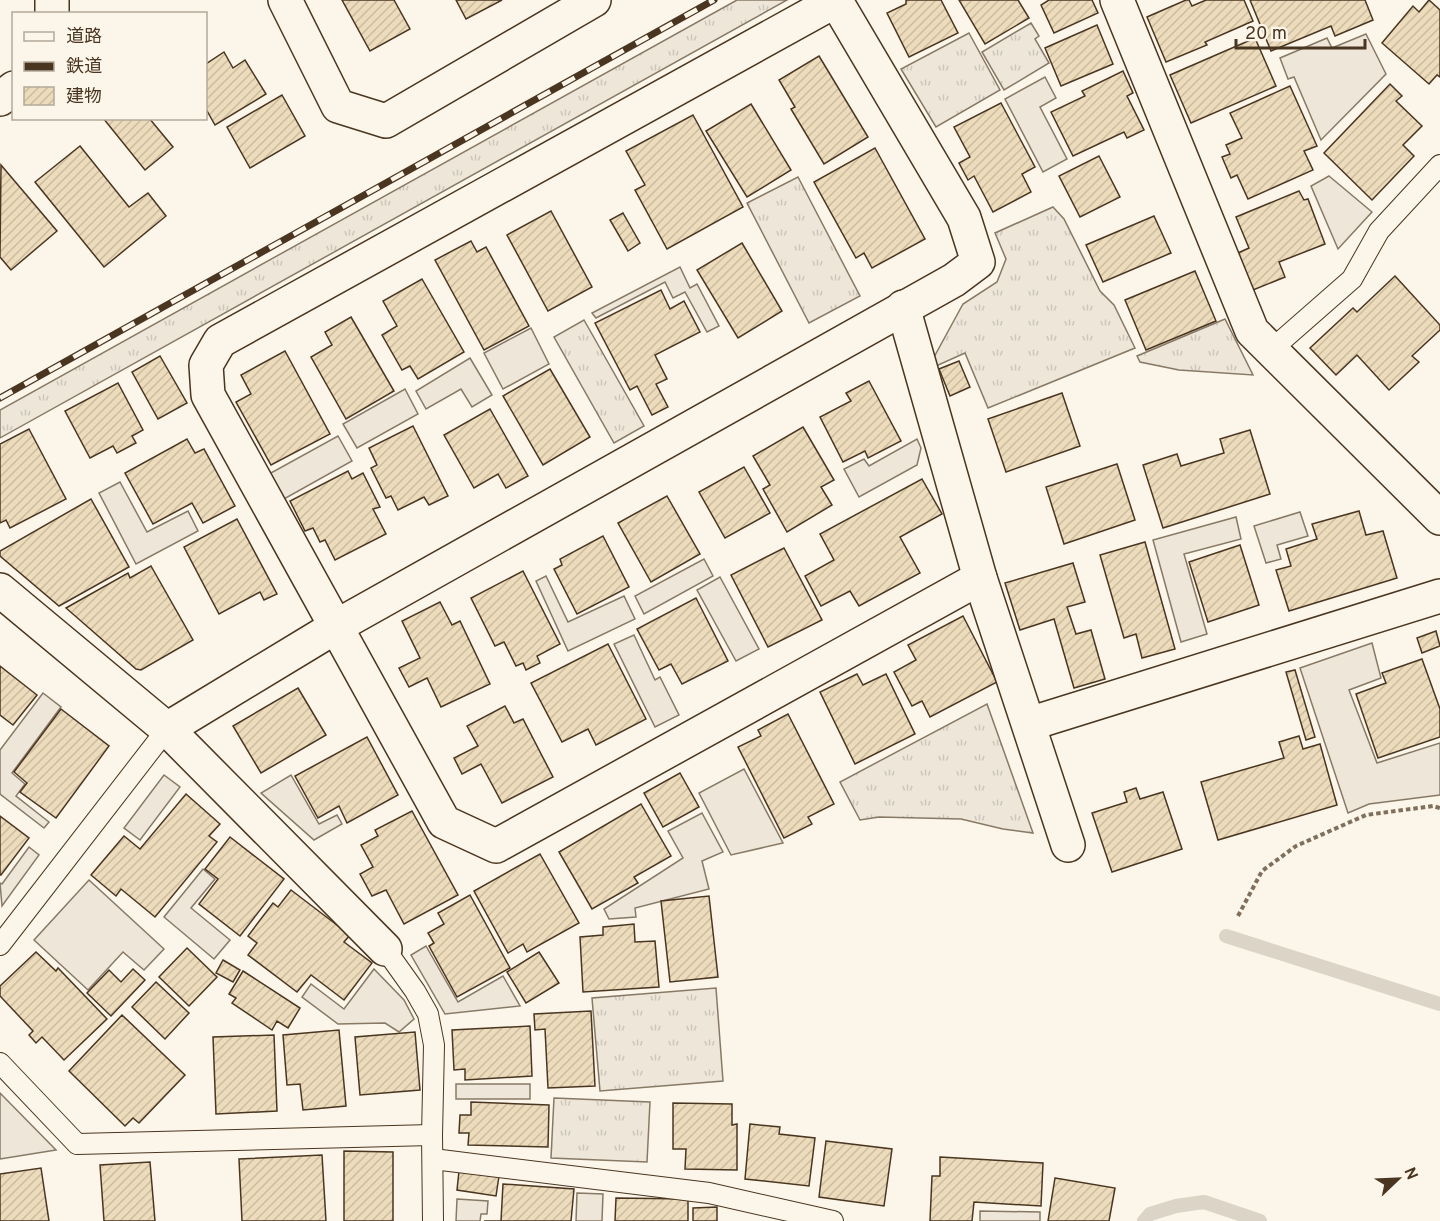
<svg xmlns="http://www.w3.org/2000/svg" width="1440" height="1221" viewBox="0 0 1440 1221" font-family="Overpass,'Noto Sans JP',sans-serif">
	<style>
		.grass { fill: url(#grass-tufts); stroke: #887966; stroke-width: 1.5 }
		.garden { fill: #ede6d9; stroke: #887966; stroke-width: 1.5 }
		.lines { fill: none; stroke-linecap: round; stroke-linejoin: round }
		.stream { stroke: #dcd4c6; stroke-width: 14 }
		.building { fill: url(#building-hatch); stroke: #4a3520; stroke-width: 1.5 }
		.service-casing { stroke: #4a3520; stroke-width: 22 }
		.minor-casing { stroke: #4a3520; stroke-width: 36 }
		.path { stroke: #7f6f5c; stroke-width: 4; stroke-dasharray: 4.5 3; stroke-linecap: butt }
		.service { stroke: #fbf6e9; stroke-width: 20 }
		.minor { stroke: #fbf6e9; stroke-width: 33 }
		.rail-casing { stroke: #4a3520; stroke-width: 7 }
		.rail { stroke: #fbf6e9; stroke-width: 4.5; stroke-dasharray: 14; stroke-linecap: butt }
	</style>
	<defs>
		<pattern id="grass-tufts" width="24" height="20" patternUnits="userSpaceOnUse" patternTransform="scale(1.5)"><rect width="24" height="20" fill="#ede6d9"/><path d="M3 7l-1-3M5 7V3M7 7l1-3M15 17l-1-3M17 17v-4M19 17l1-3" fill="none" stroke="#cdc6ba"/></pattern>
		<pattern id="building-hatch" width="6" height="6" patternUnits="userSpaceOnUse" patternTransform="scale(1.5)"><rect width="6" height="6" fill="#ecdcbc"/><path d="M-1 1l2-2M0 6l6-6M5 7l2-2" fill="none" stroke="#ccbda1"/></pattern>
	</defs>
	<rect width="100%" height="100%" fill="#fbf6e9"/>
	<g class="grass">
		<polygon points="737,0 787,0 0,438 0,410"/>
		<polygon points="1031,23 1039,36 1035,39 1049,63 1004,90 982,52"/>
		<polygon points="969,33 1000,90 936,127 901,69"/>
		<polygon points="798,177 860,296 809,323 747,203"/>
		<polygon points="1053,207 1064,219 1100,291 1114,305 1135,348 988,408 965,353 936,366 933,359 963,304 997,282 1006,259 995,233"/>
		<polygon points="1225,319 1253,375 1179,370 1140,362 1137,356"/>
		<polygon points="584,320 644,426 614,443 554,337"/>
		<polygon points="987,704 1033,833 1003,829 961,819 879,817 860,820 840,782"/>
		<polygon points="716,988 723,1081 600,1091 592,998"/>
		<polygon points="554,1098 650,1102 647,1162 551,1158"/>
	</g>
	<g class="garden">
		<polygon points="1366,34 1386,74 1321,140 1294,77 1288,79 1280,58 1327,38 1332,48"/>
		<polygon points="1045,77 1056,98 1040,107 1067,159 1043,172 1005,99"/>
		<polygon points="1329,176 1372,212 1338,249 1311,186"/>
		<polygon points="680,267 690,288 697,284 719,326 707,332 685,292 673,298 665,282 596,318 592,313"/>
		<polygon points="531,328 549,364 503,389 484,353"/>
		<polygon points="470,358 492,395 472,407 461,389 426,409 416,391"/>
		<polygon points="405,389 418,414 357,448 343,424"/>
		<polygon points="338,436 352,461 284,499 269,474"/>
		<polygon points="917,439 921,448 917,465 859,497 844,469 864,459 869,466"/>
		<polygon points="120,482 147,532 188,511 198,531 136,564 99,493"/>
		<polygon points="1300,512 1308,536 1277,545 1281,559 1266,563 1254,526"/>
		<polygon points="1236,517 1241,539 1184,554 1207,634 1181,642 1153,540"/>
		<polygon points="704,559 713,576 644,614 635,596"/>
		<polygon points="546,576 568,622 624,596 635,619 568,651 536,581"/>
		<polygon points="720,577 759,649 736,661 697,590"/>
		<polygon points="634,635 655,680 660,677 679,715 655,727 614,644"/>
		<polygon points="1372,643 1381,678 1349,690 1377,763 1440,743 1440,795 1369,804 1348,813 1300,668"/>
		<polygon points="43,693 61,707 12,773 25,784 16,796 49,822 44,828 0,794 0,750"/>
		<polygon points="744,769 783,843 731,855 699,793"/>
		<polygon points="164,775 180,787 140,840 124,828"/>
		<polygon points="291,775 319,824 337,815 342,824 314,840 261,793"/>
		<polygon points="702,813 723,852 702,861 709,889 635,908 636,917 609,919 604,909 683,858 668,831"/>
		<polygon points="29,847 39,855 2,906 0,883 2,884"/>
		<polygon points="203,869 215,879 191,908 230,940 214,959 164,917"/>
		<polygon points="89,880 164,949 144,970 123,952 88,990 34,940"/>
		<polygon points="426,946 458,1002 503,976 520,1006 445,1014 411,955"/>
		<polygon points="374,969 404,1000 414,1019 399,1032 385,1023 338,1024 302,997 311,984 344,1009"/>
		<rect x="456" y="1084" width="74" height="15"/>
		<polygon points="0,1093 56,1150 0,1159"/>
		<polygon points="577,1193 603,1194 602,1221 576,1221"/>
		<polygon points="457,1199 488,1201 487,1214 481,1214 480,1221 456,1221"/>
		<polygon points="980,1211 1040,1212 1040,1221 980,1221"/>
	</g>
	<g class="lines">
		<g class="stream">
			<polyline points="1226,936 1440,1004"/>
			<polyline points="1144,1221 1150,1214 1176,1206 1204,1202 1260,1221"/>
		</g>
	</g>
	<g class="building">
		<polygon points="342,0 394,0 410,29 370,51"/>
		<polygon points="456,0 502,0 466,19"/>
		<polygon points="941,0 958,33 909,57 887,13 906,4 906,0"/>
		<polygon points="959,0 1018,0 1029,18 985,44"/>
		<polygon points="1049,0 1092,0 1098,13 1054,33 1041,5"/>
		<polygon points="1186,0 1189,0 1192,6 1206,0 1244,0 1253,21 1205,42 1207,45 1166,62 1147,17"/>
		<polygon points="1250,0 1365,0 1373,20 1335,36 1331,26 1271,51"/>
		<polygon points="1429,0 1440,10 1440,77 1437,75 1429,84 1382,43 1413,6 1419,12"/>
		<polygon points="1097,25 1113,64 1061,86 1045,48"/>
		<polygon points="1255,38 1276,86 1191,123 1170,75"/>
		<polygon points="224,52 233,68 245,60 266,94 215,125 206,109 206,64"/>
		<polygon points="819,56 868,137 824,164 791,109 795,107 779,80"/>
		<polygon points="1123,71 1133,93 1127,96 1144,130 1127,138 1124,132 1073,156 1051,112 1085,96 1082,91"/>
		<polygon points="1390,84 1402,96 1396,101 1422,126 1403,145 1414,156 1372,200 1324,153"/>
		<polygon points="1290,86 1317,146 1304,151 1313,170 1248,199 1237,175 1231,178 1222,157 1230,154 1226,145 1242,138 1230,113"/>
		<polygon points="282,95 305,136 250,168 227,127"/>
		<polygon points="1001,103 1035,167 1022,174 1031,192 993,212 974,176 968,180 959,163 970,157 954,127"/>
		<polygon points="751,104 791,170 747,197 706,131"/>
		<polygon points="693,115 743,207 667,249 635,190 645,185 626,151"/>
		<polygon points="103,118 149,118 173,147 145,170"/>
		<polygon points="80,146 129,207 148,193 166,216 104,267 35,182"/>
		<polygon points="875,148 925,239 872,268 864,253 856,258 814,182"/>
		<polygon points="1099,156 1120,197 1080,217 1059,176"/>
		<polygon points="1,165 57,231 11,270 0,257"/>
		<polygon points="1299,191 1304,200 1308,199 1325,244 1279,262 1285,277 1253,290 1238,253 1249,248 1236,217"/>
		<polygon points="551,211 592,287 548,311 507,235"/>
		<polygon points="623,213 640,243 628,251 610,220"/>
		<polygon points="1154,216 1171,253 1103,282 1086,245"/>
		<polygon points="471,241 477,252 486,247 529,326 484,350 435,260"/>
		<polygon points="742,243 782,311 738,338 697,270"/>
		<polygon points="1195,271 1216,321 1146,350 1125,300"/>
		<polygon points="1395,276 1440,325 1440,330 1412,356 1419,362 1389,390 1357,355 1336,375 1310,348 1353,308 1357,312"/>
		<polygon points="422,279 464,352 418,379 410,366 402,370 382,335 397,326 383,301"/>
		<polygon points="661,290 670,309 684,301 700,332 655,355 667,379 656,384 668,407 652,415 637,386 630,390 595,323"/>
		<polygon points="351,317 394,391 346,419 311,357 332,345 325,332"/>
		<polygon points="285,351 330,434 271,465 236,402 251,394 241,375"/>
		<polygon points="160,356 187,403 158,419 132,372"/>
		<polygon points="959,361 970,387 950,396 939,369"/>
		<polygon points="550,369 590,437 543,465 503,396"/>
		<polygon points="869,381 901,441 868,458 865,451 843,462 820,417 851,401 846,393"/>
		<polygon points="118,383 143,430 132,436 136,443 117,453 113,446 90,458 65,411"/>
		<polygon points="1062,393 1080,446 1006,472 988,419"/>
		<polygon points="490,409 528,476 506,488 498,474 474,488 444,435"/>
		<polygon points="413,426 448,496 429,505 424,497 398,510 391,496 386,498 371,468 377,465 369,448"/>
		<polygon points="803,427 834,480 821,487 832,505 787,532 763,489 770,485 753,456"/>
		<polygon points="29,429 66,499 10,528 6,520 0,523 0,444"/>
		<polygon points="1250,430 1270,494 1163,528 1143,465 1177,454 1181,466 1224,453 1220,439"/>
		<polygon points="187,439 195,453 204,449 235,506 203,523 192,503 153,524 125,473"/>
		<polygon points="1117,464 1135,520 1064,544 1046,487"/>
		<polygon points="744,467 770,513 725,538 699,492"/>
		<polygon points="348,471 352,479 363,473 380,507 373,509 386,534 335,560 325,540 320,542 313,528 305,531 290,501"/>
		<polygon points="922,479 942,514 900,537 920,573 859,606 850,591 821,606 805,576 834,560 820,534"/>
		<polygon points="667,496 700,554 651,582 618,523"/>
		<polygon points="91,499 129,567 59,606 0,556 0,551"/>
		<polygon points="1359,511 1366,535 1383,531 1397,578 1289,611 1276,570 1291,566 1286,549 1317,539 1312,524"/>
		<polygon points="237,519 277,594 264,600 260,592 219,614 184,547"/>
		<polygon points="603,536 629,587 577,614 554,569 562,565 560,559"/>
		<polygon points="1145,542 1175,649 1142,658 1136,634 1124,638 1100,555"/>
		<polygon points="1240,545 1259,605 1208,622 1189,562"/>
		<polygon points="784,548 822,620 768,647 731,575"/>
		<polygon points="1073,563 1085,602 1067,607 1076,634 1091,630 1105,679 1074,688 1054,619 1020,630 1005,583"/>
		<polygon points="151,566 193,640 141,670 136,669 66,608 128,573 130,578"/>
		<polygon points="523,571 560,644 537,656 540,663 526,670 523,663 516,666 504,642 495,646 471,598"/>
		<polygon points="696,598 728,661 682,684 671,664 659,670 637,629"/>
		<polygon points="440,602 452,625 460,621 490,684 441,707 427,678 409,687 399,668 420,658 402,621"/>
		<polygon points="963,616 997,682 930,717 922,701 912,706 894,672 916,660 908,645"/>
		<polygon points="1436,631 1440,646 1422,653 1417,638"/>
		<polygon points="608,644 646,719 596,745 588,729 562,742 531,683"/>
		<polygon points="1422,659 1440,709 1440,737 1378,758 1356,694 1386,683 1382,673"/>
		<polygon points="0,666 37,695 13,725 0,715"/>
		<polygon points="1295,670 1315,737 1306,740 1286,672"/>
		<polygon points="857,674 863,685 886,674 915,734 855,764 820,692"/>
		<polygon points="298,688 326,735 261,773 233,726"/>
		<polygon points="505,706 514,723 523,719 553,777 502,803 481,764 462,774 454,758 478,746 467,726"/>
		<polygon points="61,709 109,746 56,818 20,792 27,783 14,772"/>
		<polygon points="788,714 834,804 808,817 812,824 784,838 738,747 761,736 758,730"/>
		<polygon points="1299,736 1303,749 1320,744 1337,805 1218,840 1201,782 1284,758 1279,742"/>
		<polygon points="367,737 398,795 347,823 339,806 318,818 295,776"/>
		<polygon points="680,773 699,807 663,827 644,793"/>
		<polygon points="1136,788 1140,799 1163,792 1182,849 1112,872 1092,813 1127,802 1124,792"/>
		<polygon points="186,794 220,824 209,836 217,842 155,917 121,889 116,896 91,875 124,836 140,849"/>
		<polygon points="641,804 671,856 634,877 638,883 592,909 559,852"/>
		<polygon points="412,811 458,895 404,924 386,890 372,896 360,874 373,867 361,845 378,836 375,830"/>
		<polygon points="0,816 29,838 1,875 0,875"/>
		<polygon points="230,837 284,879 240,936 199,904 218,879 205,869"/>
		<polygon points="540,854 579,923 527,952 523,944 508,953 474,891"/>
		<polygon points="291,890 350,935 344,942 372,963 344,1000 311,975 297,992 248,955 257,943 248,936 273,903 278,907"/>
		<polygon points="470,895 510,968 457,997 429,946 434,943 428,933 444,924 438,913"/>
		<polygon points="709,896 718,977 670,982 661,901"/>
		<polygon points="634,924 635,942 655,941 659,987 583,992 580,937 603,935 603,927"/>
		<polygon points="187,948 217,977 189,1006 159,977"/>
		<polygon points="36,952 56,971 58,968 107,1019 64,1060 42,1037 36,1043 29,1035 33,1031 0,996 0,986"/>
		<polygon points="539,952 559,983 526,1003 507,972"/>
		<polygon points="223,960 240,970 233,982 216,973"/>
		<polygon points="133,969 145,980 111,1016 87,993 109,970 121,982"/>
		<polygon points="243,971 300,1008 288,1028 277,1021 272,1030 232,1003 236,998 229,994"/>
		<polygon points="156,982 189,1013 165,1039 132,1007"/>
		<polygon points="591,1011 595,1086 548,1088 545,1029 535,1030 534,1014"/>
		<polygon points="122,1015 185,1075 139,1123 133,1118 125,1126 69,1071"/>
		<polygon points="530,1026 532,1076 465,1080 465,1069 454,1070 452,1030"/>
		<polygon points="339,1030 346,1106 303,1110 300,1084 287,1085 283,1035"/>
		<polygon points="415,1032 420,1090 360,1095 355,1037"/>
		<polygon points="274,1035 277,1111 216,1114 213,1037"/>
		<polygon points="471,1102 549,1105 548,1147 468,1145 469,1133 459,1133 460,1115 471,1115"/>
		<polygon points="673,1103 732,1104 732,1125 737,1124 737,1170 685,1169 686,1149 673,1149"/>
		<polygon points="750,1124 780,1127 779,1134 815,1138 809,1186 745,1179"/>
		<polygon points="826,1141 892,1149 884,1206 819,1197"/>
		<polygon points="344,1151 393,1152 393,1221 344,1221"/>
		<polygon points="322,1155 326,1221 242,1221 239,1159"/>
		<polygon points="940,1157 1043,1163 1041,1206 974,1202 972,1221 930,1221 932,1176 940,1176"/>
		<polygon points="150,1162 155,1221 104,1221 100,1165"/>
		<polygon points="41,1168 49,1221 0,1221 0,1174"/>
		<polygon points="459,1171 499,1176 496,1196 457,1190"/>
		<polygon points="1055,1178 1115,1188 1109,1221 1048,1221"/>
		<polygon points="503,1184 574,1189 571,1221 484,1221 501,1221"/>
		<polygon points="616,1198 688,1199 688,1221 615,1221"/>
		<polygon points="717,1207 717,1221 693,1221 693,1208"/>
	</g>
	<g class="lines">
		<defs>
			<g id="service">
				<polyline points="1271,350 1352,279 1379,231 1440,165"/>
				<polyline points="0,945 167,729"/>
				<polyline points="385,949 415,991 428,1014 434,1045 432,1135 433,1221"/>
				<polyline points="0,1063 77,1144 432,1135"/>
				<polyline points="433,1159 709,1193 833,1221"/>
			</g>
			<g id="minor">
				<polyline points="52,0 52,14"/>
				<polyline points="285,0 338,106 386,121 594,0"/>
				<polyline points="837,0 220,341 206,365 208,395 444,822 496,846 980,578"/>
				<polyline points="1117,0 1252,331 1440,518"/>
				<polyline points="0,99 14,88"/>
				<polyline points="903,307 980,578 1068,845"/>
				<polyline points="0,590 167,729 385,949"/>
				<polyline points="1029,724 1440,596"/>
				<polyline points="167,729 337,626 954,280 978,262 964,218 836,1"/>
			</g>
		</defs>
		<use href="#service" class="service-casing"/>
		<use href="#minor" class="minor-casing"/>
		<polyline class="path" points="1238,916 1262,871 1296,846 1366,815 1433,806 1440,808"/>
		<use href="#service" class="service"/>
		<use href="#minor" class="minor"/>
		<defs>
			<polyline id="rail" points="0,398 714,0"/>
		</defs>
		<use href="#rail" class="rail-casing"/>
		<use href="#rail" class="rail"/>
	</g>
	<rect x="12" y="12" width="195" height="108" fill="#fbf6e9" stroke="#b4a999" stroke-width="1.5"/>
	<rect x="24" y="32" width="30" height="9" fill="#fbf6e9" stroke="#b4a999" stroke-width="1.5"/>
	<text x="66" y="42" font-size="18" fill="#4a3520">道路</text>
	<rect x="24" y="62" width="30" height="9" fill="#4a3520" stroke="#b4a999" stroke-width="1.5"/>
	<text x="66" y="72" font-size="18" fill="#4a3520">鉄道</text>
	<rect x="24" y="87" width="30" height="18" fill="url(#building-hatch)" stroke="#b4a999" stroke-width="1.5"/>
	<text x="66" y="102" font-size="18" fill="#4a3520">建物</text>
	<g transform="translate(1398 1179) rotate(67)" stroke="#fbf6e9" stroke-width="4.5" paint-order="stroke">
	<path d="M0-4.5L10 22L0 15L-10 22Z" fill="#4a3520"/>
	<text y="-9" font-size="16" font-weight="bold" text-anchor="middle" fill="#4a3520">N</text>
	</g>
	<path d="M1236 39v9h129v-9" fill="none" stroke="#4a3520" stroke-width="3"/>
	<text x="1245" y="39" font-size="18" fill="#4a3520" stroke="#fbf6e9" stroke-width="4.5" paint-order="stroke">20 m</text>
</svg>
